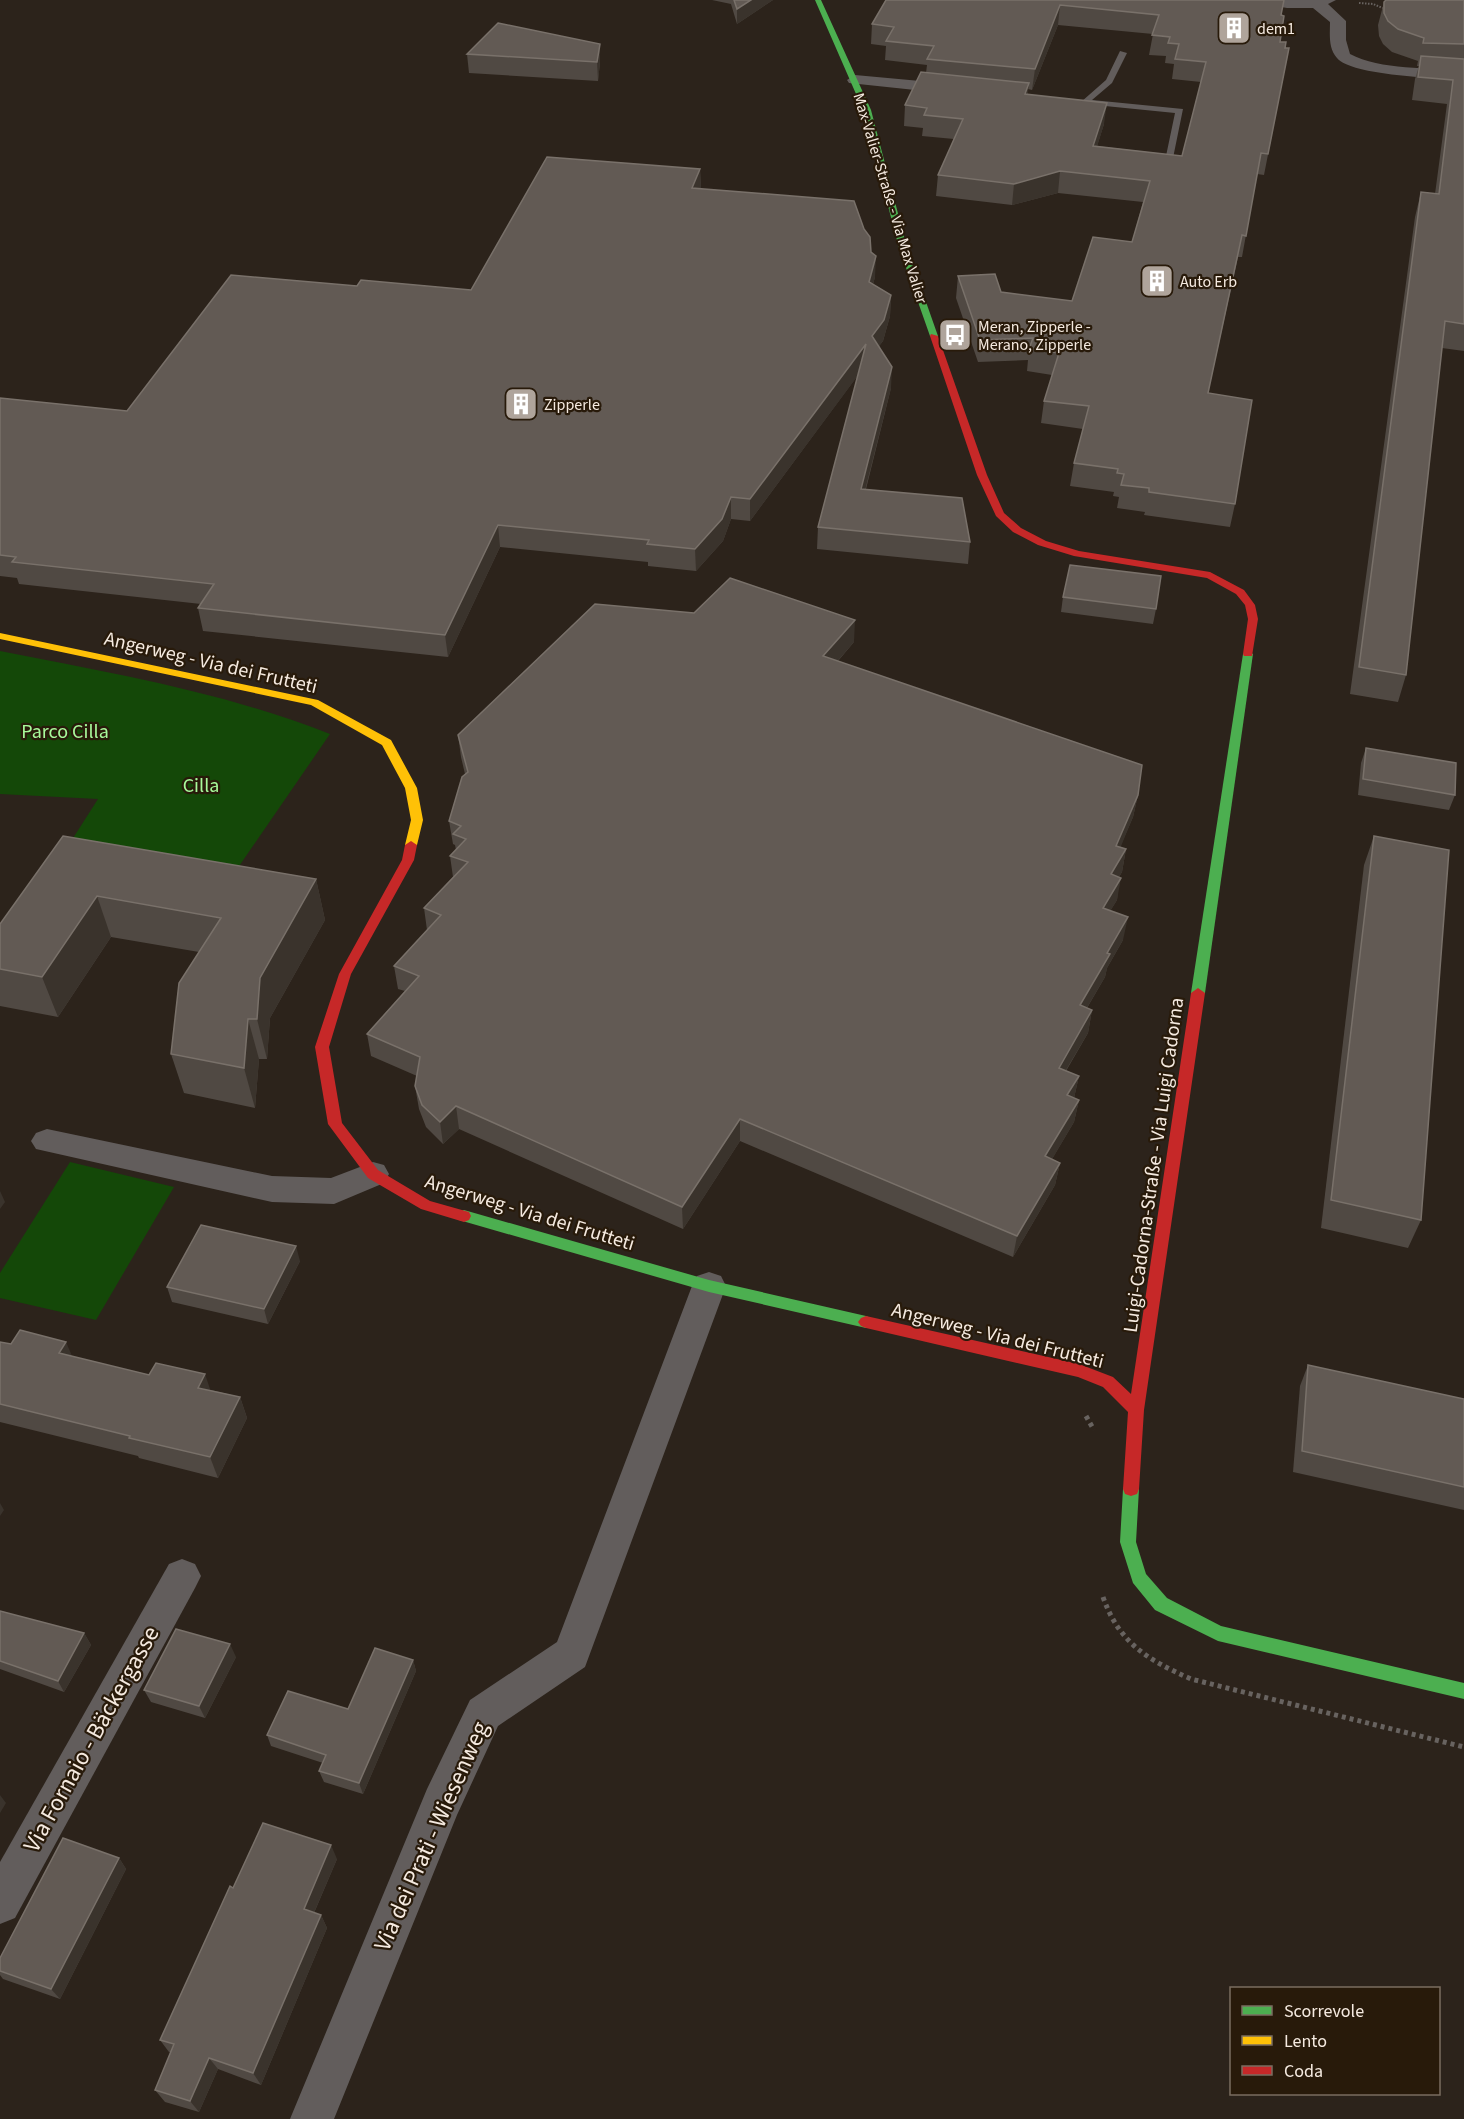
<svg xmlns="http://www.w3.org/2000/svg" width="1464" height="2119" viewBox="0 0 1464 2119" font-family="'Source Sans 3',sans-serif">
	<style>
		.green { fill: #144808 }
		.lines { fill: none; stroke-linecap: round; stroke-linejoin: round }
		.path-far1 { stroke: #686360; stroke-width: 2; stroke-dasharray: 1.5 1.5; stroke-linecap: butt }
		.path { stroke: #686360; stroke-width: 5; stroke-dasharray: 4 4; stroke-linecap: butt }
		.lane { fill: #625d5c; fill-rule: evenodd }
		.street { fill: #625d5c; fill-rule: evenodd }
		.fast { fill: #4caf50; fill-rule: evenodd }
		.slow { fill: #ffc107; fill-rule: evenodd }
		.jam { fill: #c62828; fill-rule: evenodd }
		.wall { fill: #504943; fill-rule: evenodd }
		.shaded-wall { fill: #3a332c }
		.building { fill: #625a54; stroke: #79716a; stroke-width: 1.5 }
		.labels { text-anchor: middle; stroke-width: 4.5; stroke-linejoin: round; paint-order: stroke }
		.far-poi-label { font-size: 16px; fill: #f5eae0; stroke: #281a0a; text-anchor: start }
		.far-street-label { font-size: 16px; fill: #f5eae0; stroke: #281a0a }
		.street-label { font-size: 20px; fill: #f5eae0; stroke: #281a0a }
		.park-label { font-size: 20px; fill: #a8fa9b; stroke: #281a0a }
		.near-street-label { font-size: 24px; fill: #f5eae0; stroke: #281a0a }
	</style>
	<rect width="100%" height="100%" fill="#2c231b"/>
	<g class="green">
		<path d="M0 651C111 673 224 692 330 734L224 888 59 860 98 799 0 794Z"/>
		<polygon points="70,1162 174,1187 96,1320 0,1298 0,1273"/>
	</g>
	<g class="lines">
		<polyline class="path-far1" points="1359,3 1373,4 1385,9"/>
		<g class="path">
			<polyline points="1086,1416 1094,1430"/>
			<path d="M1103 1597C1119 1643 1148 1660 1191 1679L1464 1747"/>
		</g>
		<polygon class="lane" points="1120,51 1127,53 1112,83 1092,100 1183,109 1173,158 1166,156 1175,113 1085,104 1081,102 1106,80"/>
		<g class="street">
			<path d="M1255 0H1336L1328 4 1346 21V40L1350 54C1380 70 1430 68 1464 70V80C1439 78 1352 76 1337 58 1328 48 1330 34 1330 22L1313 8H1287L1258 3Z"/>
			<polygon points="855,75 953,84 961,89 953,94 849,83 847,80"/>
			<polygon points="47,1129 272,1176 331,1178 373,1162 384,1165 389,1174 384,1183 334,1204 272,1202 36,1149 31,1141 36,1133"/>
			<polygon points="709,1272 721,1276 726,1286 585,1667 498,1726 457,1815 334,2119 290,2119 427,1789 470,1700 557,1642 692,1286 697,1276"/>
			<polygon points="182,1559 195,1564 201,1576 195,1588 15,1918 0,1924 0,1862 169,1564"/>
		</g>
		<g class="fast">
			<polygon points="815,0 821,0 871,110 907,248 938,336 937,338 930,336 899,248 863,110"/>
			<polygon points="1248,651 1253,654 1205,993 1198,998 1191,993 1243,654"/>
			<polygon points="464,1210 709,1280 866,1316 871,1318 874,1322 871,1326 866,1328 709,1292 459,1220 457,1216 459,1212"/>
			<polygon points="1131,1482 1137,1484 1139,1489 1136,1542 1146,1574 1167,1598 1221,1626 1464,1683 1464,1699 1218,1641 1155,1610 1133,1583 1120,1542 1123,1489 1125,1484"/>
		</g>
		<polygon class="slow" points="0,633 318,700 391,740 417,788 423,820 417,845 411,849 405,845 411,820 405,788 382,745 311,705 0,639"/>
		<g class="jam">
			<polygon points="931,334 938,336 987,475 1004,513 1021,528 1046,541 1079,551 1210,572 1244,590 1255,605 1258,619 1252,656 1244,656 1243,654 1248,619 1245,605 1236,594 1207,578 1074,556 1038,545 1013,532 996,516 977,475 930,336"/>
			<polygon points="411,841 417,845 414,860 351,974 329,1047 342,1123 378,1170 430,1201 469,1212 471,1216 469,1220 464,1222 421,1209 368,1178 328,1124 315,1047 339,974 402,860 405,845"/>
			<polygon points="1198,988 1205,993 1144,1410 1139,1489 1137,1494 1131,1496 1125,1494 1123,1489 1128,1412 1103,1387 1078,1377 866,1328 861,1326 858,1322 861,1318 866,1316 1079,1364 1113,1377 1131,1394 1191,993"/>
		</g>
	</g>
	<g class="wall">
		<polygon points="712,0 773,0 737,24 731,4"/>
		<path d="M886 0H1284L1281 15 1280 42 1285 48H1289L1264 175 1257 174 1242 257H1238L1208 393 1235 504 1230 527 1144 515 1145 512 1117 508 1119 497 1113 496 1114 492 1070 486 1074 463 1083 429 1041 423 1044 401 1052 375 1027 371 1028 360 978 362 956 298 958 276 1001 292 1072 301 1132 242 1143 202 1058 193 1012 205 936 196 938 175 954 139 922 136 923 128 904 126 905 105 926 73 927 65 885 60 886 46 871 44 872 24ZM1058 25 1153 34 1149 55 1166 56 1165 63 1174 64 1172 79 1201 82 1182 156 1097 146 1104 124 1028 95V89L1032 90Z"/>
		<polygon points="1464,0 1464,351 1442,348 1406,675 1398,702 1350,694 1415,217 1421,192 1435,194 1447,104 1412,100 1415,79 1419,66 1417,66 1418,61 1392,52 1383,44 1379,36 1378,25 1384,2"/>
		<polygon points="600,44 600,62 598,81 469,73 467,54"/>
		<polygon points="700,169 701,189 875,277 873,284 891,295 890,316 883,341 879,346 891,388 866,489 970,542 968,564 817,549 818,527 858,375 750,521 731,519 723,541 696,571 648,566 648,562 500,547 448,657 203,631 198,608 201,604 19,584 17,578 0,576 0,398 127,411 357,286 471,290"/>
		<polygon points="1063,597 1156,609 1153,624 1061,612"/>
		<polygon points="854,642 838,661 1138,795 1133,817 1120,847 1126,849 1122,872 1119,877 1117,900 1110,911 1123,940 1107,968 1105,977 1087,1008 1092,1010 1088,1033 1066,1071 1079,1076 1074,1098 1079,1100 1074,1122 1052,1159 1060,1163 1055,1185 1013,1257 740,1141 683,1229 459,1129 443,1144 426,1127 419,1109 415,1086 417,1076 371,1056 367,1034 405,991 398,989 394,966 427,930 424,908 453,877 450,856 456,850 455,845 453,844 449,821 465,774 461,757 458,735"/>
		<polygon points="1366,748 1455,795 1449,810 1358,795 1361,763"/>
		<polygon points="63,836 316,879 325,920 270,1018 267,1059 259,1059 255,1108 184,1093 171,1054 199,952 111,937 58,1017 0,1006 0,924"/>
		<polygon points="1374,836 1421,1220 1408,1248 1321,1228 1364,865"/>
		<polygon points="300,1261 268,1324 172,1302 167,1287"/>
		<polygon points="0,1342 73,1357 240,1397 247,1418 218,1478 139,1458 138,1456 0,1422"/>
		<polygon points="1308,1365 1464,1399 1464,1510 1293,1472 1300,1386"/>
		<polygon points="0,1611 84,1633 91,1645 64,1692 0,1669"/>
		<polygon points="236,1657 205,1718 151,1702 144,1690"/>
		<polygon points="413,1660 416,1671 363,1794 324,1782 319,1771 323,1763 271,1746 267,1735 348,1709"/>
		<polygon points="119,1858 126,1869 60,1999 3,1979 0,1975 0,1958"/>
		<polygon points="337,1859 314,1913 321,1915 327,1928 261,2085 218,2069 199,2112 165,2102 155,2090 171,2052 169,2052 160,2040 233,1888"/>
	</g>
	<g class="shaded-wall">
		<polygon points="751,0 773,0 737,24 737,9"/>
		<polygon points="1060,5 1058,25 1032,90 1035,69"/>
		<polygon points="600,44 600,62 598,81 597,62"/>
		<polygon points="1029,83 1027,103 1025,94"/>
		<polygon points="1107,103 1104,124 1091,166 1093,146"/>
		<polygon points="700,169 701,189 692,188"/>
		<polygon points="1060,171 1058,193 1012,205 1014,184"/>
		<polygon points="876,256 875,277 868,302 869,282"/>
		<polygon points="891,295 890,316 883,341 871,357 872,336"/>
		<polygon points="866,344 865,366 750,521 750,499"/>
		<polygon points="892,367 891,388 860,510 861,489"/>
		<polygon points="731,497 731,519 723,541 696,571 695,549"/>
		<polygon points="498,525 500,547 448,657 445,635"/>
		<polygon points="855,620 854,642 822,679 823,656"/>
		<polygon points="1138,795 1133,817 1112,868 1116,846"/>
		<polygon points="1126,849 1122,872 1107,896 1111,874"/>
		<polygon points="1121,878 1117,900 1098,931 1103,908"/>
		<polygon points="316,879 325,920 270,1018 267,1059 257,1019 260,978"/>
		<polygon points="97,896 111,937 58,1017 42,977"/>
		<polygon points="1128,917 1123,940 1107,968 1105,977 1075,1028 1080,1005 1107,953"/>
		<polygon points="1092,1010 1088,1033 1054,1090 1059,1068"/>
		<polygon points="248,1019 259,1059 255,1108 244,1068"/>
		<polygon points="1079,1076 1074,1098 1067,1095"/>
		<polygon points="1079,1100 1074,1122 1041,1178 1045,1156"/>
		<polygon points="456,1106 459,1129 443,1144 440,1122"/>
		<polygon points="740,1119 740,1141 683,1229 682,1207"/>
		<polygon points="1060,1163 1055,1185 1013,1257 1017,1236"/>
		<polygon points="0,1191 5,1202 0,1209"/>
		<polygon points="296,1246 300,1261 268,1324 264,1309"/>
		<polygon points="66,1342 75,1363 59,1353"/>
		<polygon points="205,1374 212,1395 198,1388"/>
		<polygon points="240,1397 247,1418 218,1478 210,1457"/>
		<polygon points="0,1503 4,1510 0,1516"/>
		<polygon points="84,1633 91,1645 64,1692 58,1681"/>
		<polygon points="230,1644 236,1657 205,1718 199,1706"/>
		<polygon points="413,1660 416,1671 363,1794 359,1783"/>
		<polygon points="0,1795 6,1803 0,1813"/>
		<polygon points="331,1845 337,1859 310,1922 304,1909"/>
		<polygon points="119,1858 126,1869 60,1999 51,1989"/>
		<polygon points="321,1915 327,1928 261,2085 253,2073"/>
		<polygon points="209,2058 218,2069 199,2112 190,2101"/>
	</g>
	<g class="building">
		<polygon points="734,0 751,0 737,9"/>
		<polygon points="886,0 1284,0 1281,15 1284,16 1280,42 1286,42 1285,48 1289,48 1268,154 1261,153 1246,236 1242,235 1208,393 1252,400 1235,504 1149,492 1149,488 1121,485 1124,474 1117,473 1118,469 1074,463 1089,406 1044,401 1059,353 1029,349 1033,338 980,340 958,276 995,274 1001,292 1072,301 1093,237 1132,242 1150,181 1060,171 1014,184 938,175 963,119 924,115 927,108 905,105 921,72 1029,83 1025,94 1107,103 1093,146 1182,156 1206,62 1175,59 1179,44 1168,43 1170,37 1152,35 1159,15 1060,5 1035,69 927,59 934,46 886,41 894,27 872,24"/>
		<polygon points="1386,0 1464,0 1464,44 1423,43 1424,38 1398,29 1388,21 1384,13 1384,2"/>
		<polygon points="498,23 600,44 597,62 467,54"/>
		<polygon points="1421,56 1464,59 1464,324 1445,321 1406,675 1359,667 1421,192 1439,194 1453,80 1418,77"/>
		<polygon points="547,157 700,169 692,188 854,201 864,229 870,237 871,252 876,256 869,282 891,295 884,320 872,336 892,367 861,489 962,498 970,542 818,527 866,344 750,499 731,497 722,519 695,549 647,544 649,540 498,525 445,635 198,608 214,584 12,562 16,557 0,555 0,398 127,411 231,275 357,286 361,280 471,290"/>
		<polygon points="1070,565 1161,576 1156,609 1063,597"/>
		<polygon points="730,578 855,620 823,656 1142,765 1138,795 1116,846 1126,849 1111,874 1121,878 1103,908 1128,917 1107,953 1110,954 1080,1005 1092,1010 1059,1068 1079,1076 1067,1095 1079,1100 1045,1156 1060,1163 1017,1236 740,1119 682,1207 456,1106 440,1122 422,1105 415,1086 420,1057 367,1034 419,976 394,966 441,915 424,908 468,862 450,856 466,839 453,834 461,826 449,821 462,777 468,772 458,735 595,604 694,613"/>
		<polygon points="1366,748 1456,763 1455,795 1363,779"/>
		<polygon points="63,836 316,879 260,978 257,1019 248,1019 244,1068 171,1054 179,983 221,918 97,896 42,977 0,969 0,924"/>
		<polygon points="1374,836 1449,850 1421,1220 1331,1200"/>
		<polygon points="201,1225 296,1246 264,1309 167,1287"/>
		<polygon points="20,1330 66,1342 59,1353 149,1375 156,1363 205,1374 198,1388 240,1397 210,1457 129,1438 130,1436 0,1404 0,1342 11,1344"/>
		<polygon points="1308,1365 1464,1399 1464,1487 1302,1451"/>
		<polygon points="0,1611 84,1633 58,1681 0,1661"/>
		<polygon points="176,1629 230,1644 199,1706 144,1690"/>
		<polygon points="375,1648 413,1660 359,1783 319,1771 326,1755 267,1735 288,1691 348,1709"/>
		<polygon points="263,1823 331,1845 304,1909 321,1915 253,2073 209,2058 190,2101 155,2090 174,2044 160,2040 230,1886 233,1888"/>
		<polygon points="63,1838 119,1858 51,1989 0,1971 0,1958"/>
	</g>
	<defs>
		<symbol id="building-square" viewBox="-11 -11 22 22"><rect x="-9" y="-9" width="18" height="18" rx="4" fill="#afa49b" stroke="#281a0a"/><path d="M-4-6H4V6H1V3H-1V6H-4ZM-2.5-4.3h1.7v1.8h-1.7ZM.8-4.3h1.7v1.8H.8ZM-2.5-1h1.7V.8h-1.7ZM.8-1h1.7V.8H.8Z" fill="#fff"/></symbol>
		<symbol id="bus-square" viewBox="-11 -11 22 22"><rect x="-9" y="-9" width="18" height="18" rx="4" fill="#afa49b" stroke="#281a0a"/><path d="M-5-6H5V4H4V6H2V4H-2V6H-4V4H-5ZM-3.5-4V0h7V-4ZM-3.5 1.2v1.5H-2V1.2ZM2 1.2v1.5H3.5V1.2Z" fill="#fff"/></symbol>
	</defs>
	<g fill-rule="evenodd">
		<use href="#building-square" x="1215" y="9" width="38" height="38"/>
		<use href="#building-square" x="1138" y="262" width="38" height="38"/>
		<use href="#bus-square" x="936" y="316" width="38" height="38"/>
		<use href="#building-square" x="502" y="385" width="38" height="38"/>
	</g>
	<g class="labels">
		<g class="far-poi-label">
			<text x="1257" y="34">dem1</text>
			<text x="1180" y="287">Auto Erb</text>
			<text x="978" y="332">Meran, Zipperle -<tspan x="978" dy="18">Merano, Zipperle</tspan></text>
			<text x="544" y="410">Zipperle</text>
		</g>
		<g class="far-street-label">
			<text transform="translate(891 198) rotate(73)" y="6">Max-Valier-Straße - Via Max Valier</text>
		</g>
		<g class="street-label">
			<text transform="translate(211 662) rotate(13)" y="7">Angerweg - Via dei Frutteti</text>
			<text transform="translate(1153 1165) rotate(-82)" y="7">Luigi-Cadorna-Straße - Via Luigi Cadorna</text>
			<text transform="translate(530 1212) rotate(17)" y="7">Angerweg - Via dei Frutteti</text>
			<text transform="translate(998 1335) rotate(14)" y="7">Angerweg - Via dei Frutteti</text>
		</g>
		<g class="park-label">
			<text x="65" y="738">Parco Cilla</text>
			<text x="201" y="792">Cilla</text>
		</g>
		<g class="near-street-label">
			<text transform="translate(91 1739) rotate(-61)" y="8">Via Fornaio - Bäckergasse</text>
			<text transform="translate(431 1836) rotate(-66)" y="8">Via dei Prati - Wiesenweg</text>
		</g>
	</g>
	<rect x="1230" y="1987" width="210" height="108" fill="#281a0a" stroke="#7a6d60" stroke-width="1.5"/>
	<rect x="1242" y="2006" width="30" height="9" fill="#4caf50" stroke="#7a6d60" stroke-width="1.5"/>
	<text x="1284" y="2017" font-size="18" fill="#f5eae0">Scorrevole</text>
	<rect x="1242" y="2036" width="30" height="9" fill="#ffc107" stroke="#7a6d60" stroke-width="1.5"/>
	<text x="1284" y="2047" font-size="18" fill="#f5eae0">Lento</text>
	<rect x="1242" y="2066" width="30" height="9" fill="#c62828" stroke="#7a6d60" stroke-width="1.5"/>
	<text x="1284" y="2077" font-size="18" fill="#f5eae0">Coda</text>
</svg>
